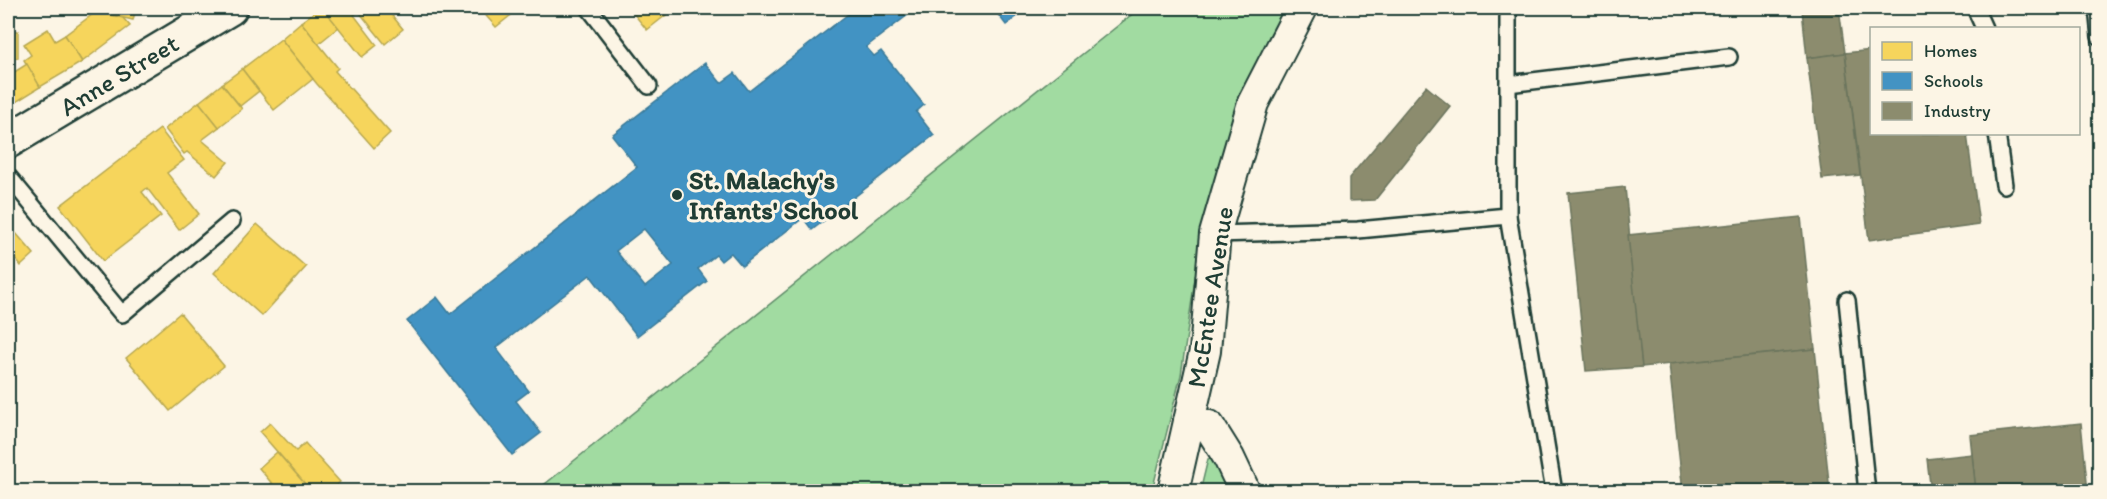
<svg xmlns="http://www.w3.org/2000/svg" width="2107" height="499" viewBox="0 0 2107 499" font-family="Itim,sans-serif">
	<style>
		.green { fill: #a1dba1; stroke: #608c6a; stroke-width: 1.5 }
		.homes { fill: #f6d55c; stroke: #b6a750; stroke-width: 1.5 }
		.schools { fill: #4393c3; stroke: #387998; stroke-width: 1.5; fill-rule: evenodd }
		.industry { fill: #8c8c6e; stroke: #6b745d; stroke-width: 1.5 }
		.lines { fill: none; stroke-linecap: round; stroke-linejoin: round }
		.service-casing { stroke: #1f3d34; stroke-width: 20 }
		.minor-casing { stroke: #1f3d34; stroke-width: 34 }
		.secondary-casing { stroke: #1f3d34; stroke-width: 38 }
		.service { stroke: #fcf5e5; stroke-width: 15 }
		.minor { stroke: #fcf5e5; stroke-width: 30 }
		.secondary { stroke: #fcf5e5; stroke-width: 33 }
		.poi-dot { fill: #1f3d34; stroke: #fcf5e5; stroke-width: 2 }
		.labels { text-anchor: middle; stroke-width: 6; stroke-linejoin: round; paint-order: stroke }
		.street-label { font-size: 26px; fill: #1f3d34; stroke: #fcf5e5 }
		.poi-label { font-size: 26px; font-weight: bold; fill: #1f3d34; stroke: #fcf5e5; text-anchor: start }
	</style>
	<rect width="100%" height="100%" fill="#fcf5e5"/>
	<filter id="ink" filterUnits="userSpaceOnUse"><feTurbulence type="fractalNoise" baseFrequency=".0167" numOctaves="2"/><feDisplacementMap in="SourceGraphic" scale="12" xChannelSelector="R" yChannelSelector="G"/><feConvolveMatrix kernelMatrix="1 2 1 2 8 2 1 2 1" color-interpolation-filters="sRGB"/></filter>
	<g filter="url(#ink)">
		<g class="green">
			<polygon points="1140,8 1284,8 1197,265 1181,375 1152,491 535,492"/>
			<polygon points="1218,458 1230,491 1200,492 1208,459"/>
		</g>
		<g class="homes">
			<polygon points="81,8 136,8 133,20"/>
			<polygon points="320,8 323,8 339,27 318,44 301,22"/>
			<polygon points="323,8 356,8 359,11 354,15 377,45 362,57"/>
			<polygon points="356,8 386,8 403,29 385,44"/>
			<polygon points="479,8 520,8 496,27"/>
			<polygon points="629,8 675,8 647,30"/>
			<polygon points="97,11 123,18 130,26 82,62 65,35"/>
			<polygon points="301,22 338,68 335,71 390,133 374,148 317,84 281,39"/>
			<polygon points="48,29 55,41 65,35 82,62 40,87 24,60 31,55 24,44"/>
			<rect x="8" y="31" width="10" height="27"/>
			<polygon points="281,39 313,79 274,110 242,69"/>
			<polygon points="27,64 40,87 8,107 8,76"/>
			<polygon points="242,69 259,91 240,106 222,84"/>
			<polygon points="222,84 242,109 219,127 199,102"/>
			<polygon points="199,102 219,127 202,140 228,162 216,176 187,152 184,154 165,129"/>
			<polygon points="160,129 184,160 167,173 199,214 179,230 147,188 142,192 161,216 103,261 60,206"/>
			<polygon points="8,224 34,254 21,266 8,250"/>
			<polygon points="257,224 306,267 262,316 214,273"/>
			<polygon points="180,313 224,366 170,411 126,358"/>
			<polygon points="270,423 296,451 305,443 340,482 329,492 312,492 260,432"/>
			<polygon points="277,452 312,492 279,492 259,468"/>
			<polygon points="272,483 279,492 263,492"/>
		</g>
		<g class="schools">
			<path d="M856 8H917L866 47 874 56 881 51 924 105 916 112 934 135 812 230 803 218 742 266 731 253 721 261 716 255 698 269 707 281 637 336 590 275 496 348 529 391 516 401 541 433 512 455 407 321 437 297 450 314 637 167 612 135 705 63 721 83 735 73 749 91ZM644 229 673 265 645 287 616 251Z"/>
			<polygon points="993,8 1028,8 1006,25"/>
		</g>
		<g class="industry">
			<polygon points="1839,8 1845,53 1807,58 1802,10"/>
			<polygon points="1872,50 1872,134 1967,134 1979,225 1869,240 1845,53"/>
			<polygon points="1845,53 1860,175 1822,179 1807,58"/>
			<polygon points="1426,86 1450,106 1375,200 1349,201 1349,178"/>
			<polygon points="1625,187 1642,367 1586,371 1568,193"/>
			<polygon points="1801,217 1815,349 1642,367 1628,235"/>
			<polygon points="1815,349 1830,492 1683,492 1669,364"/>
			<polygon points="2081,423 2088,492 1976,492 1970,435"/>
			<polygon points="1972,454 1976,492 1931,492 1927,459"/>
		</g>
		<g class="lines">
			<defs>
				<g id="service">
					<polyline points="589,8 649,86"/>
					<polyline points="1508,8 1508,84 1729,57"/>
					<polyline points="1975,8 1984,28"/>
					<polyline points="2097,8 2100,37"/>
					<polyline points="1508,84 1508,216 1554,492"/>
					<polyline points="1997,134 2004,185"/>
					<polyline points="8,176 122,314 232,221"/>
					<polyline points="1215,234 1358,230 1508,216"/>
					<polyline points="1847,300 1867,492"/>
				</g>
				<g id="minor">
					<polyline points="1189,421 1209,426 1229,458 1245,492"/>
					<polyline points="1173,492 1205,351 1215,234 1253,103 1302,8"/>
				</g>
				<polyline id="secondary" points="8,141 230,8"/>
			</defs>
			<use href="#service" class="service-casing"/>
			<use href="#minor" class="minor-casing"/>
			<use href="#secondary" class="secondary-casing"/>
			<use href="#service" class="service"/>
			<use href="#minor" class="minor"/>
			<use href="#secondary" class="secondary"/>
		</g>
	</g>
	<circle class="poi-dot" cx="677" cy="195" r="6"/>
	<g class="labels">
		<g class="street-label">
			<text transform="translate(119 75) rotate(-31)" y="9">Anne Street</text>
			<text transform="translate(1210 297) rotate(-81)" y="9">McEntee Avenue</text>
		</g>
		<g class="poi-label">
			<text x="689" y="189">St. Malachy's<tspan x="689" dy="30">Infants' School</tspan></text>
		</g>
	</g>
	<rect width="2107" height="499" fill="none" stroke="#fcf5e5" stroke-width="30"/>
	<rect x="15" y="15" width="2077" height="469" fill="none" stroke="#1f3d34" stroke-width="2" filter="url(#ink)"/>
	<rect x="1870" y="27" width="210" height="108" fill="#fcf5e5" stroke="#a4ab9e" stroke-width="1.5"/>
	<rect x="1882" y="42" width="30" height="18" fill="#f6d55c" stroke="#a4ab9e" stroke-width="1.5"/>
	<text x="1924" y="57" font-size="18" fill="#1f3d34">Homes</text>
	<rect x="1882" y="72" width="30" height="18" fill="#4393c3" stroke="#a4ab9e" stroke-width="1.5"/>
	<text x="1924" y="87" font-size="18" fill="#1f3d34">Schools</text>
	<rect x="1882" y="102" width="30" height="18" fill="#8c8c6e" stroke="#a4ab9e" stroke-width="1.5"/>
	<text x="1924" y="117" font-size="18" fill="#1f3d34">Industry</text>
</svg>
